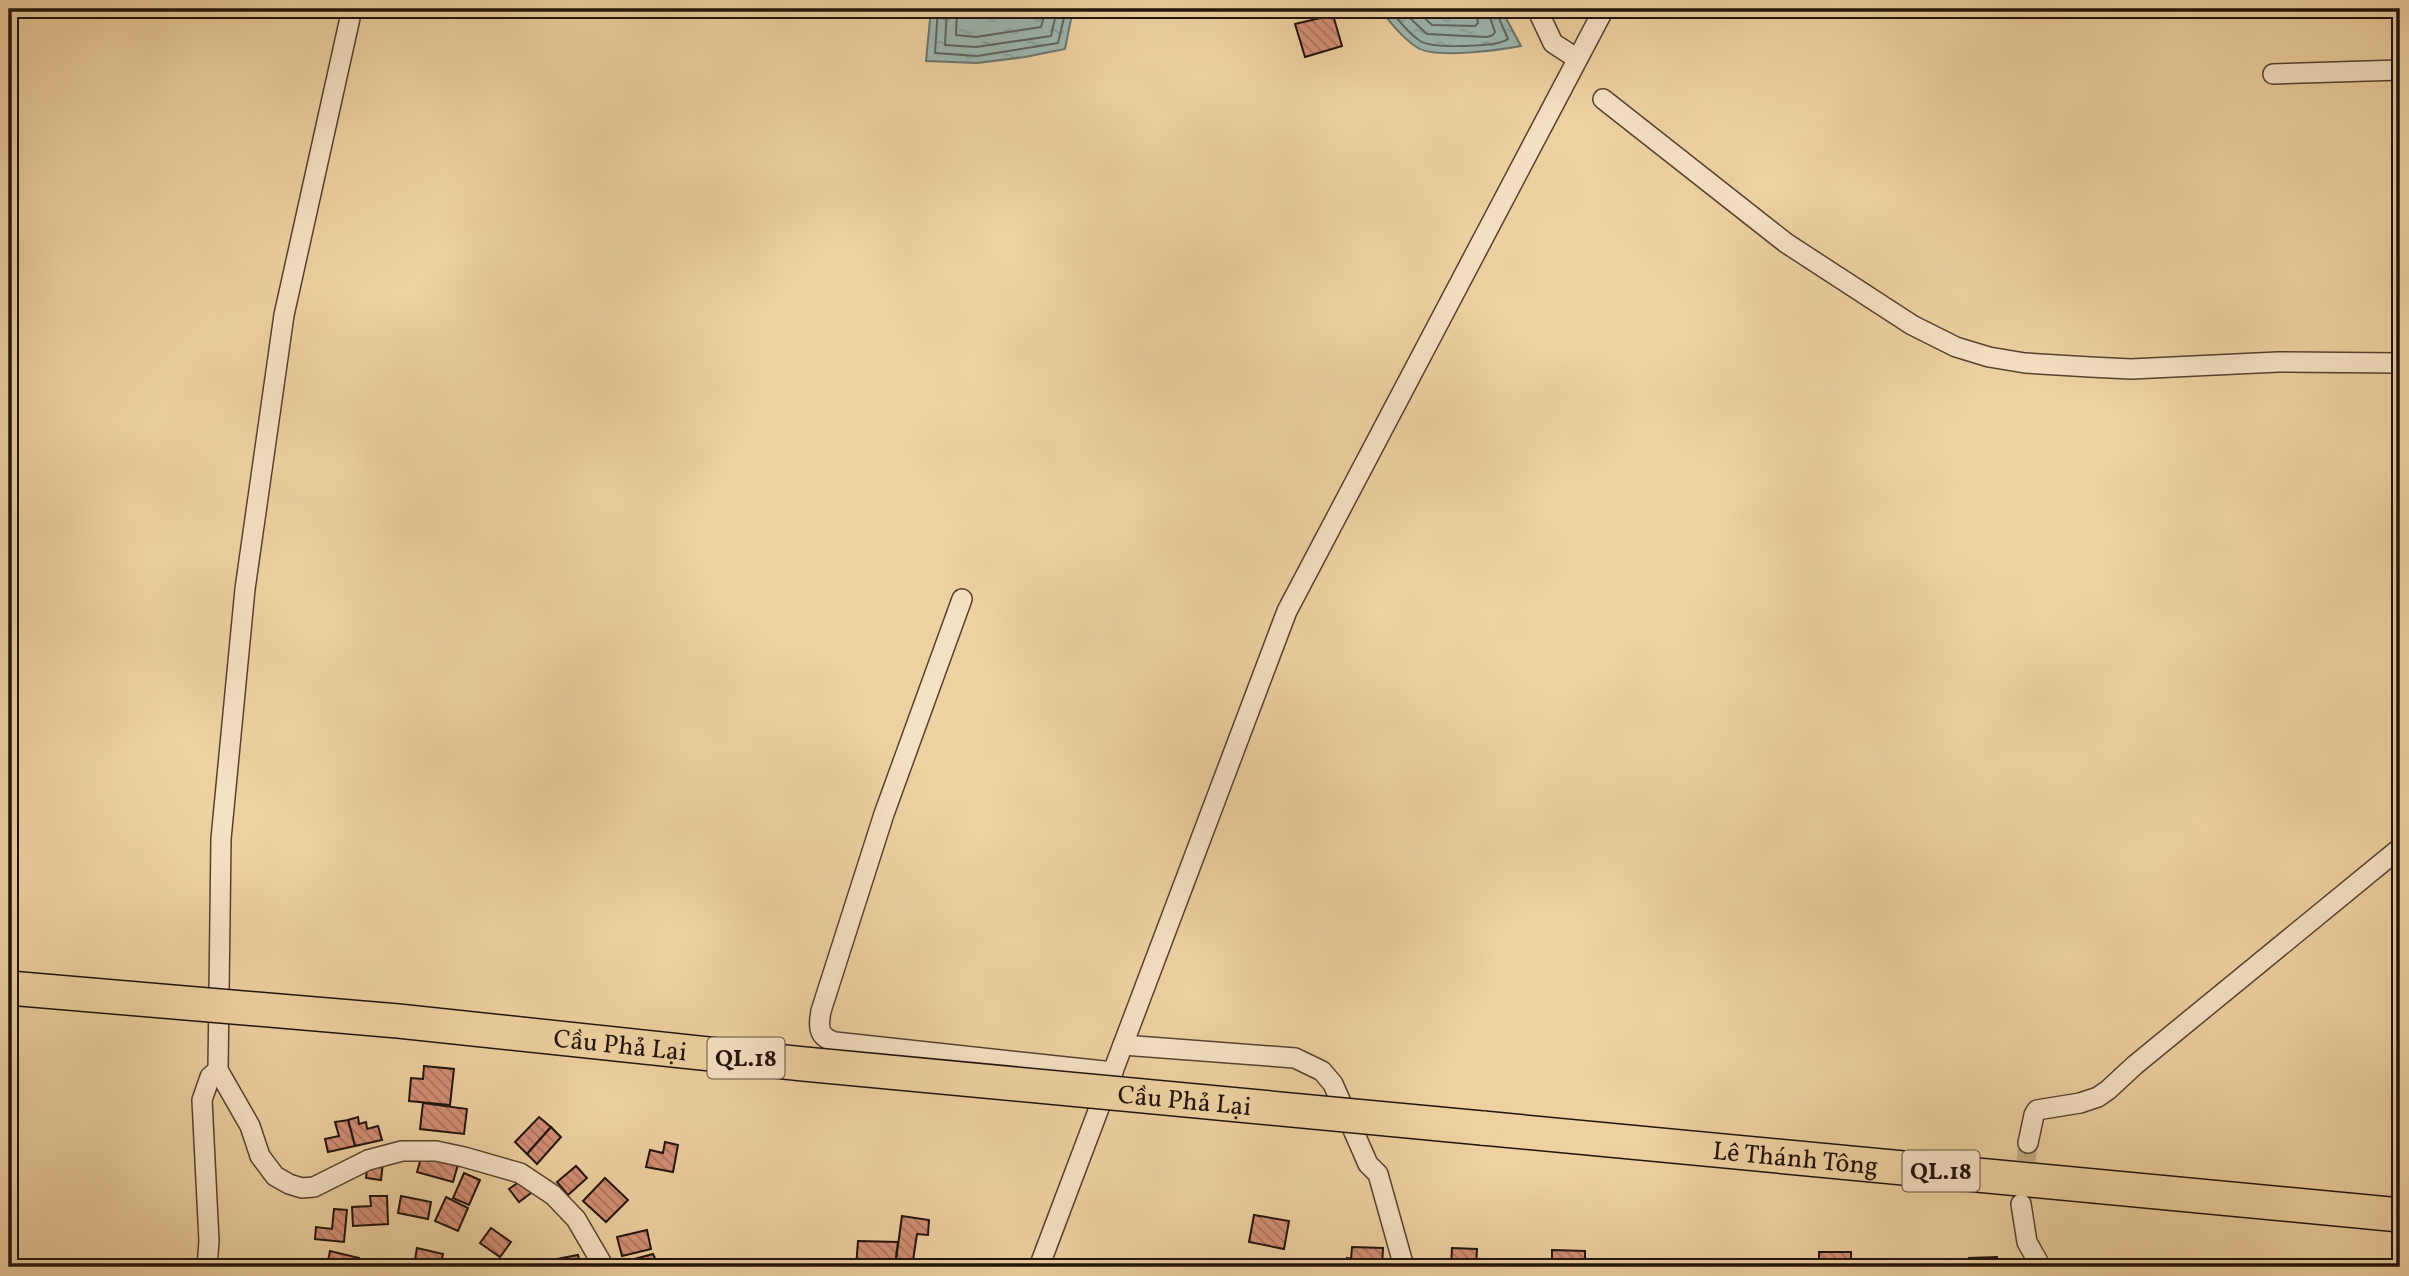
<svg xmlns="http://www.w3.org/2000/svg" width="2409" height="1276" viewBox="0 0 2409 1276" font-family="Vollkorn,serif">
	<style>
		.water { fill: url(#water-ripples); stroke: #6b746d; stroke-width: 2 }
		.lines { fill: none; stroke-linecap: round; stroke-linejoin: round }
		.shore { stroke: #5f645d; stroke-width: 2 }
		.building { fill: url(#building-back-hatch); stroke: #22130c; stroke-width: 2 }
		.minor-tunnel { stroke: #c5aa83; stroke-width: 19; stroke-dasharray: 19 10; stroke-linecap: butt }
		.minor-casing { stroke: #554231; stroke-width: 22 }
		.trunk-casing { stroke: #22130c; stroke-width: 36 }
		.minor { stroke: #f4e0c2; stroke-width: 19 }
		.trunk { stroke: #eed0a1; stroke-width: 33 }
		.trunk-bridge-casing { stroke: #22130c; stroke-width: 36; stroke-linecap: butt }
		.trunk-bridge { stroke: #eed0a1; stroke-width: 33 }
		.labels { text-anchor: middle; stroke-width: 5; stroke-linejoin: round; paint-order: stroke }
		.shield { fill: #f4e0c2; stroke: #615043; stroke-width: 2 }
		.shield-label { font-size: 24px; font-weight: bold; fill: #22130c }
		.street-label { font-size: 26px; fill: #22130c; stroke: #f4e0c2 }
	</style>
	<defs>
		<pattern id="water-ripples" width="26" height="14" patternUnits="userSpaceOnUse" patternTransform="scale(1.75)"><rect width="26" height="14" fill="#9cb5ae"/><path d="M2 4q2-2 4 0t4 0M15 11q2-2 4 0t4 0" fill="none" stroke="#869b94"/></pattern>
		<pattern id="building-back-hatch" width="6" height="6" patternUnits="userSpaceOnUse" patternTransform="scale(1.75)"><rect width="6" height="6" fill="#d38f76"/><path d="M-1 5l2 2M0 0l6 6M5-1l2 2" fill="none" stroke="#ab745f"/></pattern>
	</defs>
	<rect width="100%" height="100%" fill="#eed0a1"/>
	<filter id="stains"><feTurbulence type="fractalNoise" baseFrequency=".00286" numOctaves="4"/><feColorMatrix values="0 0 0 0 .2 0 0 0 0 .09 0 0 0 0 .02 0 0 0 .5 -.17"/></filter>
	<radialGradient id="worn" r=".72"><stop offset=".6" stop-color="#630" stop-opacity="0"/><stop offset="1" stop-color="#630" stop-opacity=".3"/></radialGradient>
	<g class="water">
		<polygon points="931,9 1073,9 1065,49 1025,57 977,63 926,61"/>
		<path d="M1380 9H1501L1521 46C1499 50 1437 59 1418 48 1403 39 1390 22 1380 9Z"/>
	</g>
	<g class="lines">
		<g class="shore">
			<polyline points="938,9 935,53 977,56 1058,43 1066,9"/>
			<polyline points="947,9 945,45 976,47 1051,36 1057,9"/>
			<polyline points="957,9 956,35 976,37 1041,27 1046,9"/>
			<path d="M1389 9C1398 19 1408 33 1420 41 1433 49 1497 47 1508 39L1495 9"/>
			<polyline points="1400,9 1427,34 1487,37 1493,35 1495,32 1487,9"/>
			<polyline points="1415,9 1432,25 1475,26 1478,23 1476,9"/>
		</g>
	</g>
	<g class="building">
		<polygon points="1333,15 1342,46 1305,57 1295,24"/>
		<polygon points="424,1066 454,1069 450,1105 409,1101 411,1078 423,1079"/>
		<polygon points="423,1103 467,1109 464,1134 420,1129"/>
		<polygon points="358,1117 359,1124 366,1122 367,1129 378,1126 382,1140 355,1146 348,1120"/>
		<polygon points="539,1117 551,1127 527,1154 515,1142"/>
		<polygon points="348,1120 355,1146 328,1152 325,1139 339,1136 335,1122"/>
		<polygon points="551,1127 561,1137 537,1164 527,1154"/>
		<polygon points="665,1142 678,1145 673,1172 646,1167 650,1150 663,1153"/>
		<polygon points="423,1151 459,1161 453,1182 417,1172"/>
		<polygon points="368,1160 383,1162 381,1180 366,1178"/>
		<polygon points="576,1166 587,1178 568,1195 557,1182"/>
		<polygon points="464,1173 480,1180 469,1205 453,1198"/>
		<polygon points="526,1177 535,1190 519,1202 509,1189"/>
		<polygon points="605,1178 628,1200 606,1222 583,1201"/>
		<polygon points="370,1196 387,1196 388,1224 353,1226 352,1207 371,1206"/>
		<polygon points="401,1196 431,1202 428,1219 398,1213"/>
		<polygon points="446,1197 468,1208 458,1231 435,1221"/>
		<polygon points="334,1209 347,1210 344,1242 315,1239 316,1227 332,1229"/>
		<polygon points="1254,1215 1289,1221 1284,1249 1249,1242"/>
		<polygon points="902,1216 929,1220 928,1235 917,1234 912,1267 895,1267"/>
		<polygon points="491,1228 511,1242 500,1257 480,1243"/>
		<polygon points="647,1230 651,1249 622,1256 617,1237"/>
		<polygon points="858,1241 898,1242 895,1264 885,1264 884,1267 856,1267"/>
		<polygon points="1352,1247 1383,1248 1382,1267 1346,1267 1347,1258 1351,1259"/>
		<polygon points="417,1248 443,1254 440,1267 414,1265"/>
		<polygon points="1452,1248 1477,1249 1476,1267 1451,1267"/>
		<polygon points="1552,1250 1585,1251 1585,1267 1552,1267"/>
		<polygon points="330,1251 359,1258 357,1267 321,1267 323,1260 328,1261"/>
		<polygon points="1819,1252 1851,1252 1851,1267 1819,1266"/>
		<polygon points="653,1254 659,1267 617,1267 616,1264"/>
		<polygon points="578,1255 581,1267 548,1267 546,1261"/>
		<polygon points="1997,1257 1997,1267 1970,1267 1969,1258"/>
	</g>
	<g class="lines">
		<polyline class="minor-tunnel" points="2023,1190 2028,1143"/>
		<defs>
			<g id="minor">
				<polyline points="1537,9 1553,43 1576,58"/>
				<polyline points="2273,74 2400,70"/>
				<polyline points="1603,99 1786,243 1912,325 1956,347 1989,357 2025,363 2090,367 2131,369 2278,362 2400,363"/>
				<path d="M962 599 884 814 821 1011C818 1027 818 1037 835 1042L1113 1072"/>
				<polyline points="1123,1045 1295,1058 1322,1071 1333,1084 1368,1164 1378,1174 1404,1267"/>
				<polyline points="218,1070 250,1126 260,1156 275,1176 289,1184 302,1188 314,1187 368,1160 402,1151 436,1151 464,1157 520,1173 553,1195 576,1219 604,1267"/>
				<polyline points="2028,1143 2034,1115 2037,1110 2080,1103 2098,1097 2108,1090 2135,1065 2400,848"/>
				<polyline points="2021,1204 2027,1242 2041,1267"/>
				<polyline points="207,1267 209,1241 202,1100 210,1077 218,1070 221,839 245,589 284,315 352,9"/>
				<polyline points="1039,1267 1287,611 1604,9"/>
			</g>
			<g id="trunk">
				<path id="s1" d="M1482 1128 2400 1215"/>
			</g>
		</defs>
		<use href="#minor" class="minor-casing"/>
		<use href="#trunk" class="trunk-casing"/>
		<use href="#minor" class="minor"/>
		<use href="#trunk" class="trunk"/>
		<defs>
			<g id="trunk-bridge">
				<path id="s2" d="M9 988 398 1021 804 1064 1482 1128"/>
			</g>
		</defs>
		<use href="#trunk-bridge" class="trunk-bridge-casing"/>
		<use href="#trunk-bridge" class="trunk-bridge"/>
	</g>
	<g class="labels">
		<g class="shield">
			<rect x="707.5" y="1037.5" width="77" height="41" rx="5"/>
			<rect x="1902.5" y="1150.5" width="77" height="41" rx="5"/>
		</g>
		<g class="shield-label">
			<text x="746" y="1066">QL.18</text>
			<text x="1941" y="1179">QL.18</text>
		</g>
		<g class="street-label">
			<text dy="9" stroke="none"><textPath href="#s2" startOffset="614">Cầu Phả Lại</textPath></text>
			<text dy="9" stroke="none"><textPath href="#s2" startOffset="1181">Cầu Phả Lại</textPath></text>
			<text dy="9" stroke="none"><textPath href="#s1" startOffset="315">Lê Thánh Tông</textPath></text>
		</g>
	</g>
	<rect width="2409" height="1276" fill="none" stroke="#eed0a1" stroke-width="35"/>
	<rect x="10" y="10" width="2388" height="1255" fill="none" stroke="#22130c" stroke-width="3.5"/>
	<rect x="18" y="18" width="2374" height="1241" fill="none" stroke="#22130c" stroke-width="2"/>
	<rect width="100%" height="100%" filter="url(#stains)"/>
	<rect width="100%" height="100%" fill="url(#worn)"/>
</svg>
